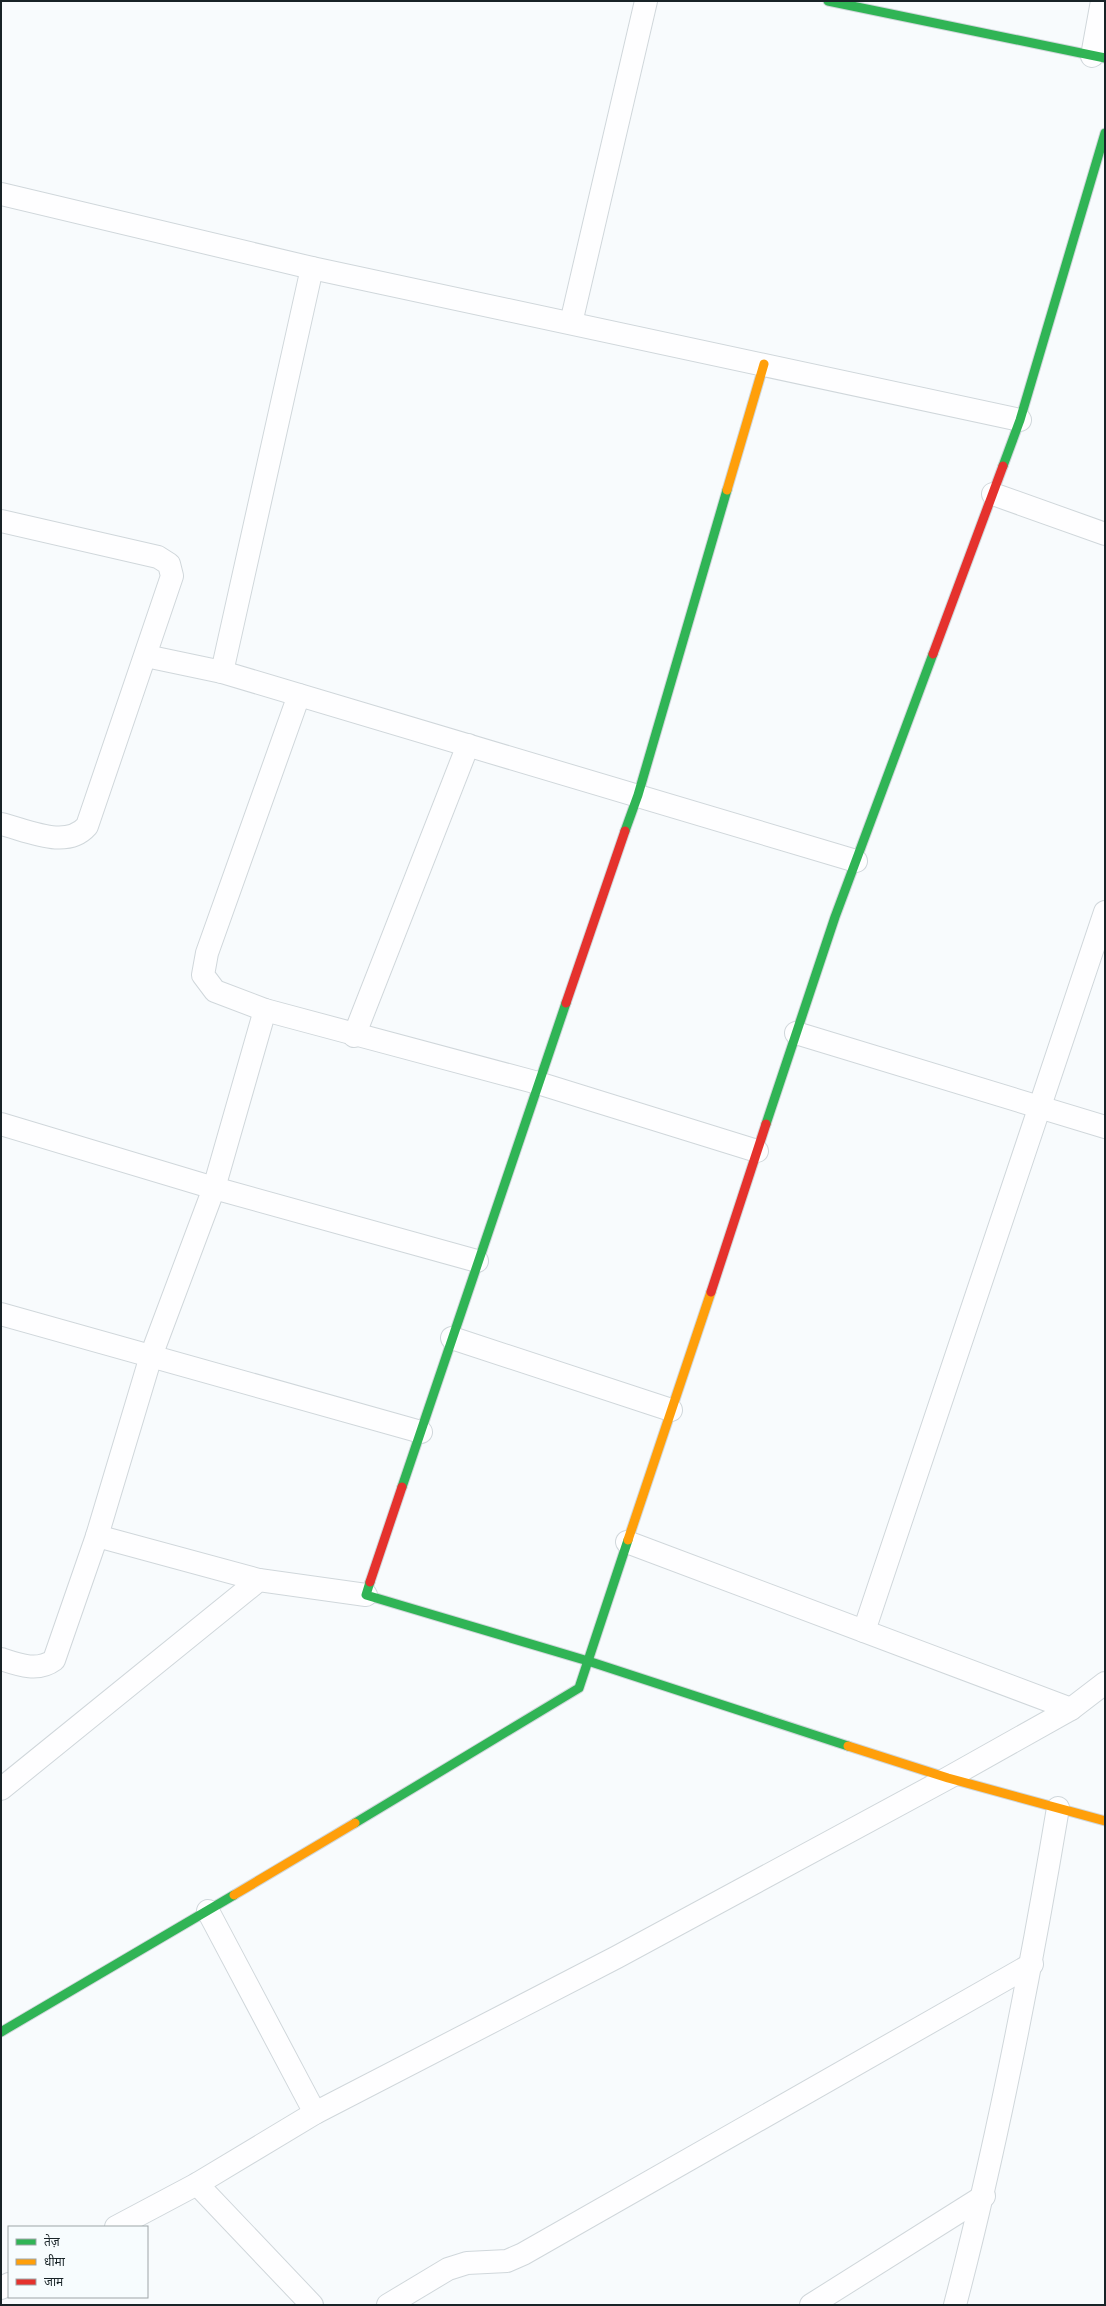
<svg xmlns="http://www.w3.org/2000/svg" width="1106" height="2306" viewBox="0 0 1106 2306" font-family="'Nunito Sans','Noto Sans Devanagari',sans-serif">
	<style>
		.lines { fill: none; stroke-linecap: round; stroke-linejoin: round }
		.street-casing { stroke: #d0d7db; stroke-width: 24 }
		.fast-casing { stroke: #d0d7db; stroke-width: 11 }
		.slow-casing { stroke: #d0d7db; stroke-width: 11 }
		.jam-casing { stroke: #d0d7db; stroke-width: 11 }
		.street { stroke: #fefeff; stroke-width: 22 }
		.fast { stroke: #30b455; stroke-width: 9 }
		.slow { stroke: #ff9f0a; stroke-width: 9 }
		.jam { stroke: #e5322d; stroke-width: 9 }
	</style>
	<rect width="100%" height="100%" fill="#f8fbfd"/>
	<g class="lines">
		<defs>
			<g id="street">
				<polyline points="1092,56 1102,1"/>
				<polyline points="1,194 312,268 1020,420"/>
				<polyline points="571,323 646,1"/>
				<polyline points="993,494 1105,534"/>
				<path d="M1 521 158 557 169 564 172 576 87 826C66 850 27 830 1 824"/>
				<polyline points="146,656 222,672 856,861"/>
				<polyline points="222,672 312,268"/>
				<polyline points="299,695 207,953 203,975 215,991 265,1010 538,1083 757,1151"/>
				<polyline points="796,1033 1105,1127"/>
				<polyline points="354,1036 468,745"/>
				<polyline points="1,1124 214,1188 477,1261"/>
				<polyline points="1,1314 421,1432"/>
				<polyline points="452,1338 671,1410"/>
				<polyline points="97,1536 259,1580"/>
				<polyline points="627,1542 1071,1709"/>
				<polyline points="864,1631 1105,912"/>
				<path d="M1 1659C19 1665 38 1672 54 1660L97 1536 151 1356 214 1188 265 1010"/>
				<polyline points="1,1789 259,1580 366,1595"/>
				<polyline points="208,1911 315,2113"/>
				<polyline points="197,2184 312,2305"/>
				<polyline points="116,2227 197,2184 315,2113 617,1957 948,1778 1071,1709 1105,1683"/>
				<polyline points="1,2288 9,2284"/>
				<polyline points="388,2305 448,2269 467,2263 507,2261 523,2254 1032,1964"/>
				<polyline points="811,2305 984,2196"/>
				<path d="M955 2305C998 2141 1030 1975 1058 1808"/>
			</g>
			<g id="fast">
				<polyline points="828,1 1105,58"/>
				<polyline points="1003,466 1020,420 1105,133"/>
				<polyline points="625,831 638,795 727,490"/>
				<polyline points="766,1124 835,917 933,654"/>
				<polyline points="402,1487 566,1003"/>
				<polyline points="370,1582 366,1595 588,1661 848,1746"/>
				<polyline points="355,1823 579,1688 628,1540"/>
				<polyline points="1,2032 234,1895"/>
			</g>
			<g id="slow">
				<polyline points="727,490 764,364"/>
				<polyline points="628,1540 711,1292"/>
				<polyline points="848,1746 948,1778 1105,1821"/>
				<polyline points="234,1895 355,1823"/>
			</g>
			<g id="jam">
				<polyline points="933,654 1003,466"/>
				<polyline points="566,1003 625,831"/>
				<polyline points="711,1292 766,1124"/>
				<polyline points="370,1582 402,1487"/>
			</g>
		</defs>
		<use href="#street" class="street-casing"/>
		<use href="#fast" class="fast-casing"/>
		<use href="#slow" class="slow-casing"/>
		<use href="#jam" class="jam-casing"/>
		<use href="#street" class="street"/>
		<use href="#fast" class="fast"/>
		<use href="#slow" class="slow"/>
		<use href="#jam" class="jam"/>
	</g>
	<rect width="1106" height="2306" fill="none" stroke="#182327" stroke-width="4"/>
	<rect x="8" y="2226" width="140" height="72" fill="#f7fcfe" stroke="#9ea5a8"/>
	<rect x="16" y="2239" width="20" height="6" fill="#30b455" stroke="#9ea5a8"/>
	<text x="44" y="2246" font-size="12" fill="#182327">तेज़</text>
	<rect x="16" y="2259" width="20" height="6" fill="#ff9f0a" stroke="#9ea5a8"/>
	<text x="44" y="2266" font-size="12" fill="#182327">धीमा</text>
	<rect x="16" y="2279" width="20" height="6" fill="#e5322d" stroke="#9ea5a8"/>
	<text x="44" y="2286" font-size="12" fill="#182327">जाम</text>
</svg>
